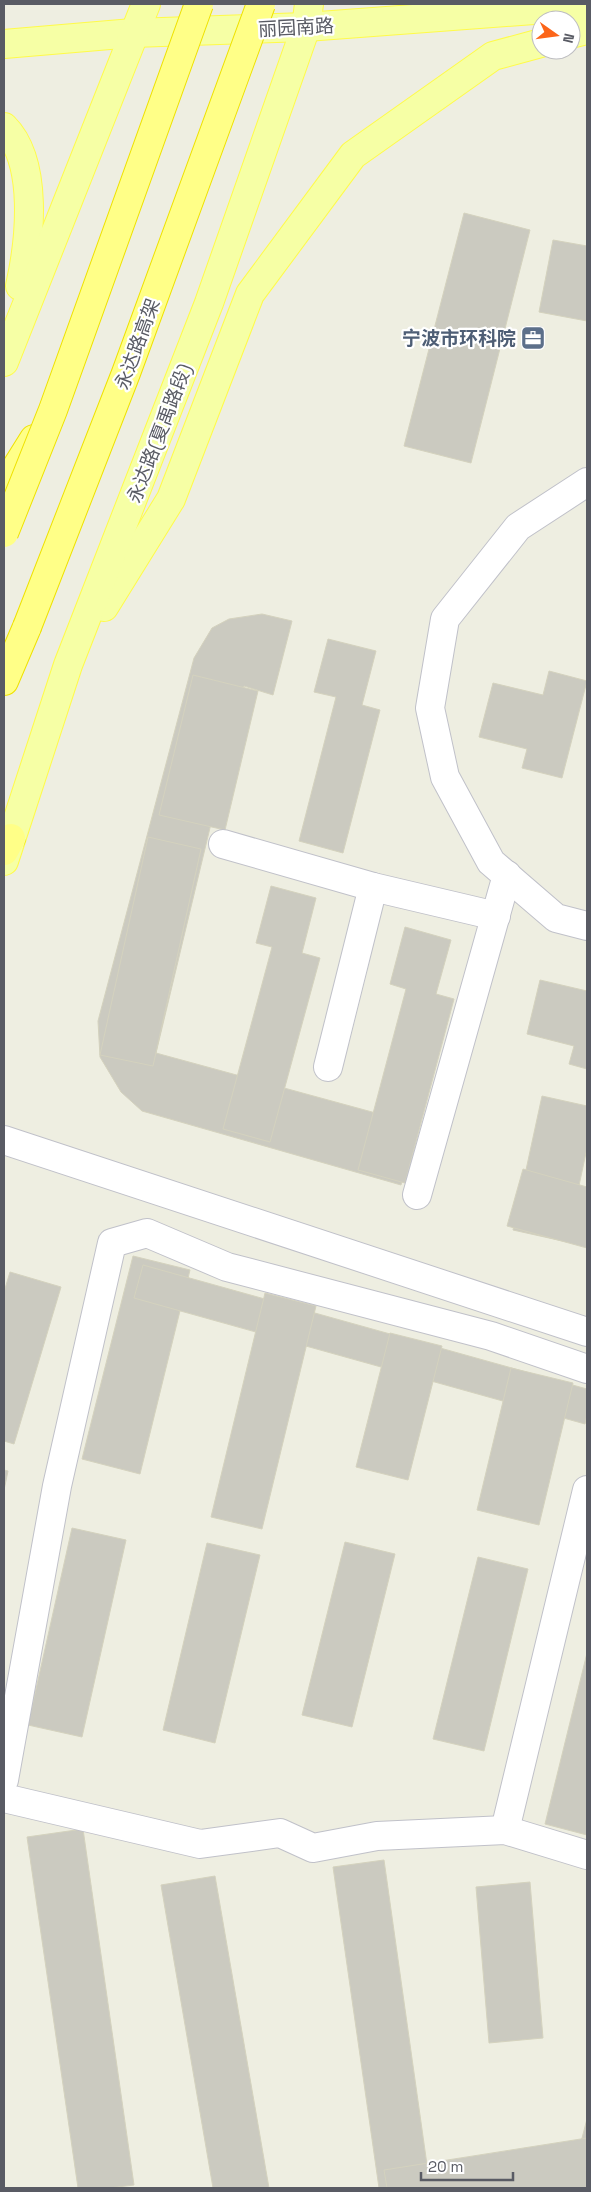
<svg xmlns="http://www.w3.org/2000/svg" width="591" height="2192" viewBox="0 0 591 2192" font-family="'Space Grotesk','Noto Sans SC',sans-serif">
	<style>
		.building { fill: #cbcac0; stroke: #d4d2be }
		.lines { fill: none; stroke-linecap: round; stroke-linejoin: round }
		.minor-casing { stroke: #c0c1c9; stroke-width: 30 }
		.major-casing { stroke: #fffb49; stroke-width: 30 }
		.highway-casing { stroke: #efe200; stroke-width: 30 }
		.minor { stroke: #fff; stroke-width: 28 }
		.major { stroke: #f6ffa5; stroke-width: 28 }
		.highway { stroke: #ffff87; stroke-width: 28 }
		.highway-bridge-casing { stroke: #efe200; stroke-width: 30; stroke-linecap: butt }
		.highway-bridge { stroke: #ffff87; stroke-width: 28 }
		.labels { text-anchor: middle; stroke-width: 4.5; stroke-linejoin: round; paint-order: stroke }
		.street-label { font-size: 19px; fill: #595b64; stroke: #fff }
		.service-label { font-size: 19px; font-weight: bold; fill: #4e5e75; stroke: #fff; text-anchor: end }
	</style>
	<rect width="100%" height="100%" fill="#eeeee1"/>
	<g class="building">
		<polygon points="464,213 530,230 471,463 404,446"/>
		<polygon points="553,240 587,246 587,321 539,312"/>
		<polygon points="262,614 292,621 273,695 244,686 156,1053 416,1124 401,1185 142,1111 121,1092 100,1057 98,1021 194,658 212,628 229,619"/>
		<polygon points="328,639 376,651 362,705 380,710 343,853 299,841 336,697 314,692"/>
		<polygon points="549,671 587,681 562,778 522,768 527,749 479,737 493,683 543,695"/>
		<polygon points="193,675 258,691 225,830 159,815"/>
		<polygon points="148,837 201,849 153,1066 100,1055"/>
		<polygon points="271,886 316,898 302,953 320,958 270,1142 223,1129 272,947 256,943"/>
		<polygon points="405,927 451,940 436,994 454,999 405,1183 358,1170 406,989 390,984"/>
		<polygon points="540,980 587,991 587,1069 569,1064 574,1046 527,1034"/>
		<polygon points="542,1096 587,1106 587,1148 567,1242 513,1230"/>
		<polygon points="523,1169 587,1187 587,1248 507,1226"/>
		<polygon points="133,1256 190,1270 140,1474 82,1459"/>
		<polygon points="143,1265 587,1389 587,1415 585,1424 134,1298"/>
		<polygon points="10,1272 61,1287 14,1444 4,1441 4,1292"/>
		<polygon points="265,1293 316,1306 262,1529 211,1517"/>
		<polygon points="390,1333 442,1346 408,1480 356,1467"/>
		<polygon points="511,1368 573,1383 539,1525 477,1510"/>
		<polygon points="4,1470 8,1471 4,1490"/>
		<polygon points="72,1528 126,1540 82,1737 28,1725"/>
		<polygon points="345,1542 395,1554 352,1727 302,1715"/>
		<polygon points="207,1543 260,1555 215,1743 163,1730"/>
		<polygon points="478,1557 528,1569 484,1751 433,1739"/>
		<polygon points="587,1653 587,1835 545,1824"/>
		<polygon points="83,1829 134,2185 109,2188 78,2188 27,1837"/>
		<polygon points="384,1860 430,2186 417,2188 379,2188 333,1867"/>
		<polygon points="215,1876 269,2188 213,2188 161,1885"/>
		<polygon points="530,1882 543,2038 489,2043 476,1887"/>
		<polygon points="587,2119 587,2188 569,2188"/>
		<polygon points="587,2138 587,2188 387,2188 384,2170"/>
	</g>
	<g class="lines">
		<defs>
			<g id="minor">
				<polyline points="587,482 518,527 445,619 430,708 445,777 491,862 556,918 587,926"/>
				<polyline points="223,844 373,887 496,916"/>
				<polyline points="328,1067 373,887"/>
				<polyline points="4,1140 587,1332"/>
				<polyline points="417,1195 507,875"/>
				<polyline points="4,1780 57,1486 112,1243 147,1233 227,1267 491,1336 587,1369"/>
				<polyline points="4,1798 200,1844 280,1833 313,1848 377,1836 505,1830 587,1855"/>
				<polyline points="505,1830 587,1490"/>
			</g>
			<g id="major">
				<polyline points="571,34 587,30"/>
				<polyline points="4,44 133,33 306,27 587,6"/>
				<path d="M4 127C39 162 30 241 20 286"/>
				<polyline points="4,362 146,4"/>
				<polyline points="104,607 171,499 250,294 353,155 493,56 541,43"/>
				<polyline points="4,861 68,665 209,303 306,27 309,4"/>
			</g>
			<g id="highway">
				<polyline points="4,487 34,439"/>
				<polyline points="4,681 27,627"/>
				<polyline points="4,851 11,838"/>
			</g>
		</defs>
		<use href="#minor" class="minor-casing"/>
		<use href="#major" class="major-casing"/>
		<use href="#highway" class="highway-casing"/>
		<use href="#minor" class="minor"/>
		<use href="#major" class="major"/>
		<use href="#highway" class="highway"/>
		<defs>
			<g id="highway-bridge">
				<polyline points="4,533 53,410 199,4"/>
				<polyline points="27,627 126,373 261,4"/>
			</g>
		</defs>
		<use href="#highway-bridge" class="highway-bridge-casing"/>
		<use href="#highway-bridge" class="highway-bridge"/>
	</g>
	<defs>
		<symbol id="office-square" viewBox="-11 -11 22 22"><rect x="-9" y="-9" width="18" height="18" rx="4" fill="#5c6f8a" stroke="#fff"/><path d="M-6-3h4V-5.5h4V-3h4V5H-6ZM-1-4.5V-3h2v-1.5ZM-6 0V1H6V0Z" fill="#fff"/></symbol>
	</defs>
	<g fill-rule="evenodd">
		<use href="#office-square" x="519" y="324" width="28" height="28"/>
	</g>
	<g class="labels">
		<g class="street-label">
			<text transform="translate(296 27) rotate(-3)" y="7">丽园南路</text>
			<text transform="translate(137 344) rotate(-70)" y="7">永达路高架</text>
			<text transform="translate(159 433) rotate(-69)" y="7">永达路(夏禹路段)</text>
		</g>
		<g class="service-label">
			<text x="516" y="345">宁波市环科院</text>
		</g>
	</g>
	<rect width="591" height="2192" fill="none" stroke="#595b64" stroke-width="10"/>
	<g transform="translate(556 35) rotate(104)"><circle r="24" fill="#ffffff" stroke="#bdbdc1"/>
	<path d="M0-4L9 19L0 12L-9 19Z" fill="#fc6519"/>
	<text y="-8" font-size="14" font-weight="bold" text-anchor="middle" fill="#595b64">N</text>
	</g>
	<path d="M421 2172v8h92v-8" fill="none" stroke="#595b64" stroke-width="2.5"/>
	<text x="428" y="2172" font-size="15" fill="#595b64" stroke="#ffffff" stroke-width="4" paint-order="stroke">20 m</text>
</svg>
